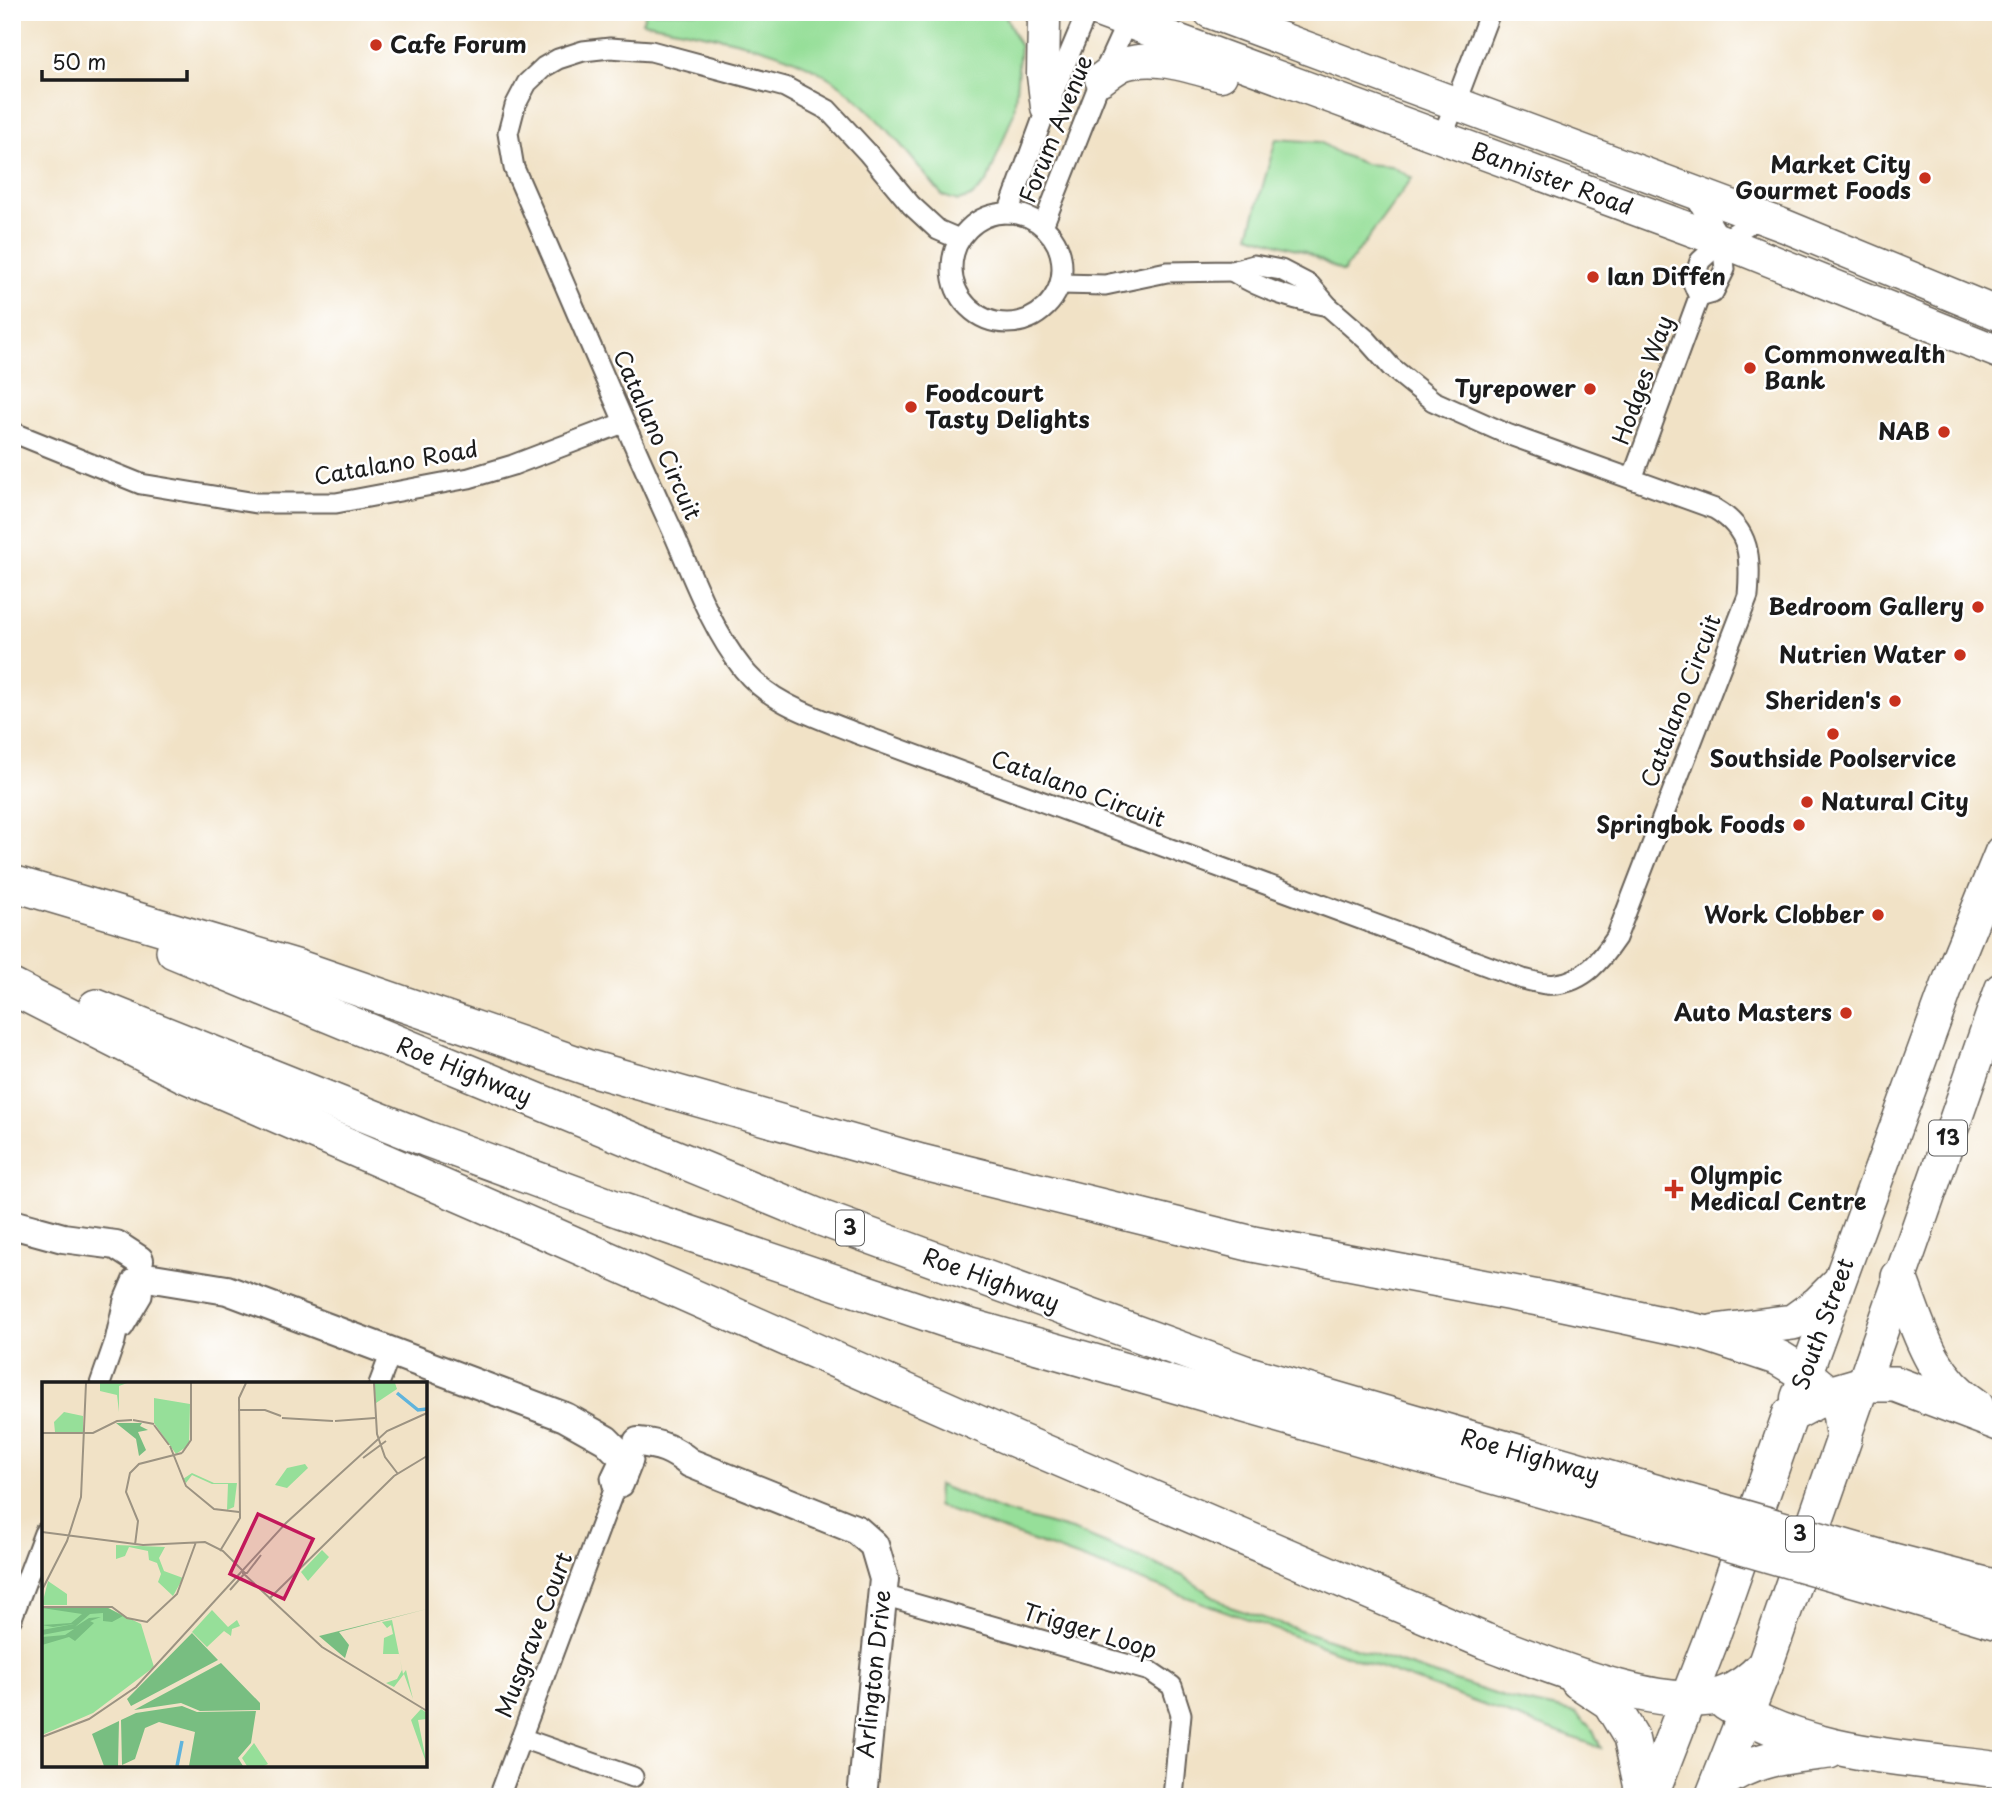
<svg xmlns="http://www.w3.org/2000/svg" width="2013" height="1809" viewBox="0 0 2013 1809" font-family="'Playpen Sans',sans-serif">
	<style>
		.green { fill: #96df99; stroke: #597e5a; stroke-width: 2 }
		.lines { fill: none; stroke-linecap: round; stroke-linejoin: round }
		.street-casing { stroke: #676158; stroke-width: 23 }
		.secondary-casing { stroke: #676158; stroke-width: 32 }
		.primary-casing { stroke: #676158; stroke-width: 35 }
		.highway-casing { stroke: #676158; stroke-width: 38 }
		.street { stroke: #fff; stroke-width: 19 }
		.secondary { stroke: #fff; stroke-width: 28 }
		.primary { stroke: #fff; stroke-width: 32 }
		.highway { stroke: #fff; stroke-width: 35 }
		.highway-bridge-casing { stroke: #676158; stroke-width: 38; stroke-linecap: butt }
		.highway-bridge { stroke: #fff; stroke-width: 35 }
		.poi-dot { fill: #c8321e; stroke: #fff; stroke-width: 2.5 }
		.labels { text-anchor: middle; stroke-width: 5; stroke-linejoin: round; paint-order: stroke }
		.shield { fill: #fff; stroke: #606060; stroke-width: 2 }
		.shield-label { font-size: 21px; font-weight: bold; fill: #1c1c1c }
		.poi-label { font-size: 23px; font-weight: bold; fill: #1c1c1c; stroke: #fff; text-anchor: end }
		.street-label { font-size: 23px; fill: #1c1c1c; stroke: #fff }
		.inset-river { fill: none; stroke: #60b4dc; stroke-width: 3.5 }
		.inset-road { fill: none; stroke: #9c9382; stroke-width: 2 }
		.view { fill: #c2185b; fill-opacity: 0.15; stroke: #c2185b; stroke-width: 3.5 }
		.inset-edge { fill: none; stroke: #1c1c1c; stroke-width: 3.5 }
	</style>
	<rect width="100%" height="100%" fill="#fff"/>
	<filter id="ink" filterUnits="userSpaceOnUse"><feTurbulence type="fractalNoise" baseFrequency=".0143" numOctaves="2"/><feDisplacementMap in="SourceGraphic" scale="14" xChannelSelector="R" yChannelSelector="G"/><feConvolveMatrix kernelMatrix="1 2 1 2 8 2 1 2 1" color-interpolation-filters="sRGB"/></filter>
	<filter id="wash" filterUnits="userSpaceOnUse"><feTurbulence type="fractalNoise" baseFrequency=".00686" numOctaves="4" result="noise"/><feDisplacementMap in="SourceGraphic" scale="28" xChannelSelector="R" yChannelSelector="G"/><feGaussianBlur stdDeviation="1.57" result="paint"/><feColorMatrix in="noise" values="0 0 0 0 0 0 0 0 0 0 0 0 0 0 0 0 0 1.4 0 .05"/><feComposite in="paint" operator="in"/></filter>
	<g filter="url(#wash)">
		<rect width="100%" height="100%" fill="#f1e2c6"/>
		<g class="green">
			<path d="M646 12H1004L1020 47 1014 112 987 182 971 197 958 201 943 196C911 158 880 115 841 86 785 44 708 36 642 22Z"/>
			<polygon points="1276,139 1320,142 1340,154 1365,164 1391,166 1412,178 1343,272 1303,251 1249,235"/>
			<polygon points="938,1485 1003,1511 1075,1531 1181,1575 1230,1607 1510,1699 1576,1713 1593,1730 1601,1748 937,1506"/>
		</g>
	</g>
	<g filter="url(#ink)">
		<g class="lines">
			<defs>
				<g id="street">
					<polyline points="1442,138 1490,12"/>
					<polyline points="1692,192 1722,241 1725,269 1713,293 1699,297"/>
					<circle cx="1007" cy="268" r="55"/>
					<polyline points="1008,213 1047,107 1087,12"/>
					<polyline points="1043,226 1101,79 1131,13"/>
					<path d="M959 239 938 230 911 205 867 152 828 110 785 87 651 51 610 48 583 51 558 59 544 67 527 83 515 106 508 133 514 168C566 286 615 405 669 523 691 571 709 626 743 669 771 704 816 717 856 733L1523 979C1533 981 1546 986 1556 984 1585 981 1601 960 1616 938L1748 596C1751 558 1751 530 1715 509L1507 434 1433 401 1391 367 1367 340 1328 306 1310 285 1281 270 1254 265 1232 271 1167 272 1105 285 1060 284"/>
					<path d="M1232 271C1261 290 1294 300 1328 306"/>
					<polyline points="12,432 141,484 256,503 336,503 469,478 513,465 623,423"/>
					<polyline points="1632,479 1699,297 1693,283 1700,261 1722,241 1760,217"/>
					<polyline points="123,1328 142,1296 143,1284"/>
					<polyline points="100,1384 115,1341 124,1300 133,1279"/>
					<polyline points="379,1384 391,1352"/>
					<polyline points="620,1459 611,1478 614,1490 623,1486 633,1461"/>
					<polyline points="883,1595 1150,1671 1172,1686 1181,1714 1173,1797"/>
					<polyline points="12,1618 44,1533"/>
					<polyline points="521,1738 633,1777"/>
					<polyline points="499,1797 614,1490"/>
				</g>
				<g id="secondary">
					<polyline points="12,1224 63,1238 116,1245 139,1260"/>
					<polyline points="153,1278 227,1290 565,1417 606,1440 616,1450"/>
					<path d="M638 1442C660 1444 673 1449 690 1463L857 1530 874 1545 884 1579 862 1797"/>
				</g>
				<g id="primary">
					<polyline points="1041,12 1044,20 1043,75 1047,107"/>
					<polyline points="1101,12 1722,241 2001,353"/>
					<polyline points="1210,12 1785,226 2001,315"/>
					<path d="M1101 79C1108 74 1116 67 1124 64 1156 54 1190 67 1221 75"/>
					<polyline points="1797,1398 1956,962 2001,852"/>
					<polyline points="1844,1439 2001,989"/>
				</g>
				<g id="highway">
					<polyline points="12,883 299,968 586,1067 921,1162 1253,1244 1549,1300 1704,1333 1779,1358 1805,1374 1829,1394 1840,1413 1844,1439 1765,1665 1713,1797"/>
					<polyline points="174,951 824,1219 1245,1373 1710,1508"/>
					<path d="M12 987 183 1074 553 1235 1014 1439 1485 1641C1544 1663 1662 1714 1722 1695 1740 1689 1753 1678 1765 1665"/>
					<polyline points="96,1007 427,1139 620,1210 947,1320 1700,1535"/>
					<path d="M1899 1277C1918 1326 1929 1376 1976 1406"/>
					<polyline points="1715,1332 1793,1322 1818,1304 1836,1286"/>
					<polyline points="1889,1560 2001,1589"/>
					<polyline points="1878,1586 2001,1623"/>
					<polyline points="1578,1681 1610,1702 1631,1737 1644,1797"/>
					<path d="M1726 1703C1803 1755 1911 1758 2001 1770"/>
					<path d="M1719 1783C1754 1757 1787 1756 1829 1751"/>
					<polyline points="1650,1797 1710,1642 1790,1415 1829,1394 1863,1384 1895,1384 2001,1424"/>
				</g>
			</defs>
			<use href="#street" class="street-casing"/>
			<use href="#secondary" class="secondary-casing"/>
			<use href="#primary" class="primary-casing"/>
			<use href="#highway" class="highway-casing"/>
			<use href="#street" class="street"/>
			<use href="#secondary" class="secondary"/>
			<use href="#primary" class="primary"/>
			<use href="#highway" class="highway"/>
			<defs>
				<g id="highway-bridge">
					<polyline points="1710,1508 1889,1560"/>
					<polyline points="1700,1535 1878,1586"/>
				</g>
			</defs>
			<use href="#highway-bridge" class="highway-bridge-casing"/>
			<use href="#highway-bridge" class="highway-bridge"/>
		</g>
	</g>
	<g class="poi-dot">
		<circle cx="376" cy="45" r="7"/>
		<circle cx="1925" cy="178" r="7"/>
		<circle cx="1593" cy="277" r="7"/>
		<circle cx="1750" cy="368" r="7"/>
		<circle cx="1590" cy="389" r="7"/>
		<circle cx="911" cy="407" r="7"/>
		<circle cx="1944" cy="432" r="7"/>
		<circle cx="1978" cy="607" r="7"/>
		<circle cx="1960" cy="655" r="7"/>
		<circle cx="1895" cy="701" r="7"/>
		<circle cx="1833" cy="734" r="7"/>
		<circle cx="1807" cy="802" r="7"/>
		<circle cx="1799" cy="825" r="7"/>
		<circle cx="1878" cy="915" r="7"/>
		<circle cx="1846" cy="1013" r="7"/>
		<path d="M1670.5 1178.5h7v7h7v7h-7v7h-7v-7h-7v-7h7z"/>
	</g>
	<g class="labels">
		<g class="shield">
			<rect x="1929" y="1120.5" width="38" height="35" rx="5"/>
			<rect x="836" y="1210.5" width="28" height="35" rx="5"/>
			<rect x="1786" y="1516.5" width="28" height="35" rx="5"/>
		</g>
		<g class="shield-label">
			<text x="1948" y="1145">13</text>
			<text x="850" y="1235">3</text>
			<text x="1800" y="1541">3</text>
		</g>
		<g class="poi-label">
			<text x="390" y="53" text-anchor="start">Cafe Forum</text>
			<text x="1911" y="173">Market City<tspan x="1911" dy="26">Gourmet Foods</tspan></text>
			<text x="1607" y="285" text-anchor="start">Ian Diffen</text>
			<text x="1764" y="363" text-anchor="start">Commonwealth<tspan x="1764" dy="26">Bank</tspan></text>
			<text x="1576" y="397">Tyrepower</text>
			<text x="925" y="402" text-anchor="start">Foodcourt<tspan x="925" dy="26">Tasty Delights</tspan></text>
			<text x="1930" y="440">NAB</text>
			<text x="1964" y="615">Bedroom Gallery</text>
			<text x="1946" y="663">Nutrien Water</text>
			<text x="1881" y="709">Sheriden's</text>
			<text x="1833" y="767" text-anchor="middle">Southside Poolservice</text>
			<text x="1821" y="810" text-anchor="start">Natural City</text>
			<text x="1785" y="833">Springbok Foods</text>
			<text x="1864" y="923">Work Clobber</text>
			<text x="1832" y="1021">Auto Masters</text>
			<text x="1690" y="1184" text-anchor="start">Olympic<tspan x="1690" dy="26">Medical Centre</tspan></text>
		</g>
		<g class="street-label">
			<text transform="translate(1056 129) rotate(-68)" y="8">Forum Avenue</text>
			<text transform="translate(1552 179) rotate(20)" y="8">Bannister Road</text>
			<text transform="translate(1643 380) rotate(-70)" y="8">Hodges Way</text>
			<text transform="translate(657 435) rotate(66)" y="8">Catalano Circuit</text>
			<text transform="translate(396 463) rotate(-10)" y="8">Catalano Road</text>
			<text transform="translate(1681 701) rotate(-69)" y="8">Catalano Circuit</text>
			<text transform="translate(1078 789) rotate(20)" y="8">Catalano Circuit</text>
			<text transform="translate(464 1071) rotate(22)" y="8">Roe Highway</text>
			<text transform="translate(991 1280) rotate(20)" y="8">Roe Highway</text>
			<text transform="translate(1823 1324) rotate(-70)" y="8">South Street</text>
			<text transform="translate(1530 1456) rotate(16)" y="8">Roe Highway</text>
			<text transform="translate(1090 1631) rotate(17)" y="8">Trigger Loop</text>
			<text transform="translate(534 1635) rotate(-69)" y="8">Musgrave Court</text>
			<text transform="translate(874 1674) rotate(-84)" y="8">Arlington Drive</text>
		</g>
	</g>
	<g transform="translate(42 1382)">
		<rect width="385" height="385" fill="#f1e2c6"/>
		<path d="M58 1H85L77 4V30L75 13 58 9ZM332 1H353L355 7 334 21ZM112 16 148 22 147 63 134 72 112 41ZM22 30 41 34V51L13 50 12 40ZM263 82 266 86 245 106 233 103 245 86ZM150 91 172 101H195L192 125 185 128 186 102H170L150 93 144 101 141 97ZM74 163 123 165 117 176 122 189 141 196 131 214 116 200 119 192 115 181 107 178 106 169 87 165 83 174 74 177ZM280 168 287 175 266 199 259 190ZM6 199 25 212V223H0ZM0 226H66L99 242 112 285 51 331 0 353ZM170 228 186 245 195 238 198 244 190 247 189 254 182 249 165 265 150 250ZM350 238 361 292 364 288 371 317 362 292 352 305 344 301 355 297 360 288 357 272H341L342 256 351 252 349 243 345 246 340 240ZM379 327 385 331V337L376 338 385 383 369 338ZM212 361 226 382 222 384H205L200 376Z" fill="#96df99"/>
		<path d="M74 41H100L98 44 106 48 96 50 104 68 97 74 94 57ZM0 226H66L81 234 70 240 61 239V231L48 232 33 245 47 236 59 235 48 239 52 241 33 259 27 255 0 263V255L23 253 32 247 0 253V248L32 242 11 245 0 243 29 241 40 232ZM385 227 297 250 307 263 303 276 277 254ZM150 251 176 278 89 324 85 317ZM179 281 218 321V328L158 329 139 321 92 328ZM140 324 155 330 214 329 209 361 196 376 201 384H147L153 350 117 340 103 346 93 377 80 383 79 338 94 331ZM77 339 76 384H62L50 352Z" fill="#78be81"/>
		<path class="inset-river" d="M355 11 376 28 385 27M135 384 140 359"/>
		<path class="inset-road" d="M332 1 335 52 343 75 356 92M196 28H223L239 34M240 36 291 39M91 38 112 42M293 39 333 36M112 43 127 63M0 51H51L75 39 90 38M128 64 144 104 172 127 197 130M140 71 149 58V1M321 76 344 59M0 150 101 163 163 160 181 169 203 191 188 208M93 163 96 139 84 110 88 91 97 82 140 71M178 169 198 136 197 16 204 1M200 191H205L219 173M202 192 280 265 385 329M0 208 25 159 39 115 44 1M227 217 352 94 385 74M0 225H70L85 236 105 240 135 212 154 160M0 355 47 337 94 305 244 141 345 49 385 31"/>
		<path class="view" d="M216 132 271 157 242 217 188 192Z"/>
		<rect width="385" height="385" class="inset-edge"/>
	</g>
	<rect width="2013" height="1809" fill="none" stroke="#fff" stroke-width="42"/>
	<path d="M42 70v10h145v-10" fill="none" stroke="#1c1c1c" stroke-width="3.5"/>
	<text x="52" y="70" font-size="21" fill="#1c1c1c" stroke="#ffffff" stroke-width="5" paint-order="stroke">50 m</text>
</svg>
